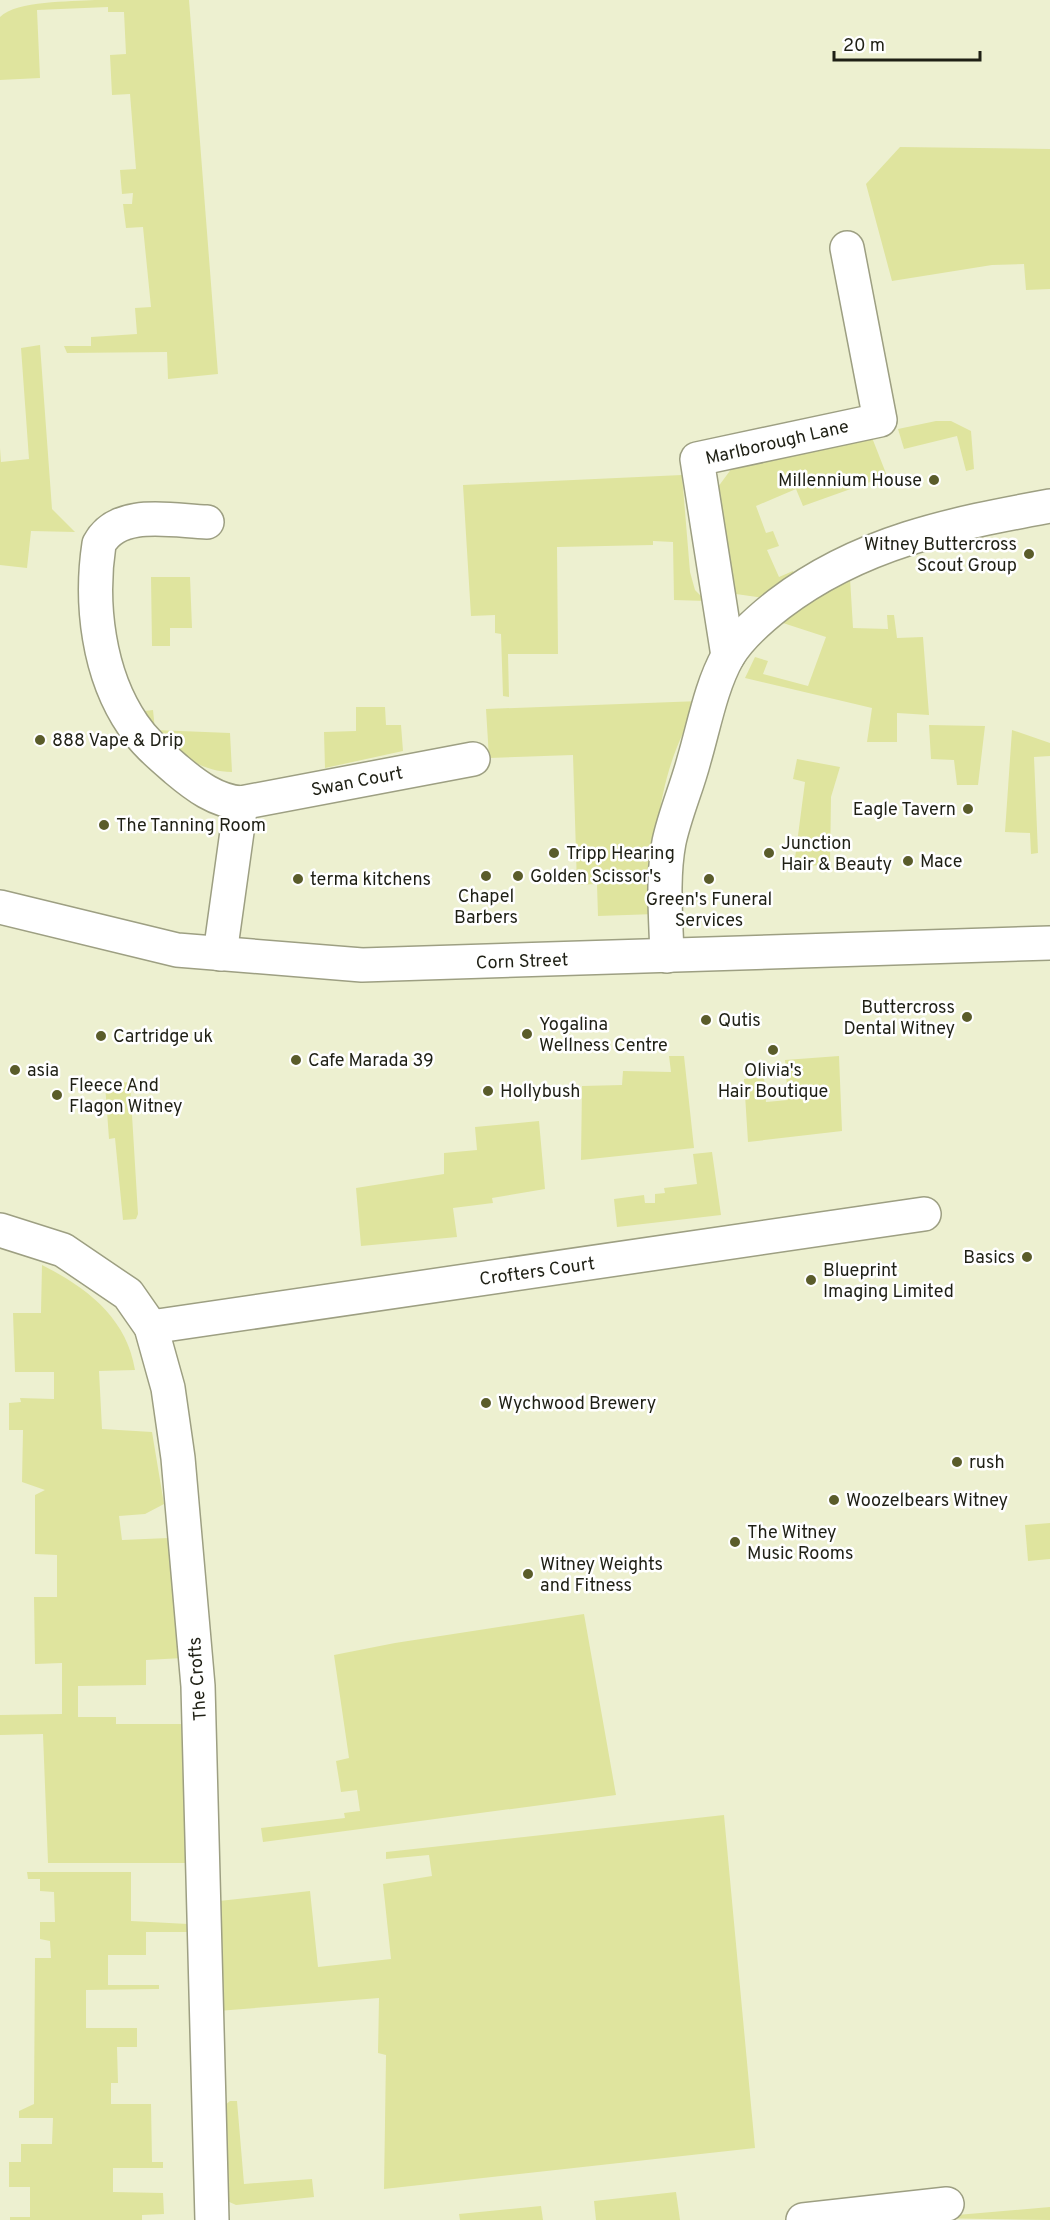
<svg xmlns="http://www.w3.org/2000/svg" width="1050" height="2220" viewBox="0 0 1050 2220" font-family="Overpass,sans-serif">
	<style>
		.green { fill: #dfe49e }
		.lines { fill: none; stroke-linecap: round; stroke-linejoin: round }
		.minor-casing { stroke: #9d9f82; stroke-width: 36 }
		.minor { stroke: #fff; stroke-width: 33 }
		.poi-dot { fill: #5a5c2a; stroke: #fff; stroke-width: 2 }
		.labels { text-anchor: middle; stroke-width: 5; stroke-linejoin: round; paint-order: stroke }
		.street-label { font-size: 18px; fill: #1f2015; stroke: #fff }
		.poi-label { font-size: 18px; fill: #1f2015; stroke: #fff; text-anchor: start }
	</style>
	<rect width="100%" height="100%" fill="#edf0d0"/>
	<g class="green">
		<path d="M95 0H189L218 374 168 379 167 352 67 353 64 346H91V337L137 334 135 308 151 307 143 227 126 228 123 204H132L133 193 122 194 120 170 136 169 130 94 112 95 110 55 126 54 124 12H108V7L37 10 40 78 0 80V17C17 0 70 2 95 0Z"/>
		<polygon points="900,147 1050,149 1050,289 1026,290 1024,264 992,265 892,281 866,184"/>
		<polygon points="40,345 52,509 75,532 31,531 27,568 0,565 0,448 1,462 29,459 21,348"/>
		<polygon points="936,421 951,421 971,431 974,469 966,471 957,436 904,449 898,429"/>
		<polygon points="871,435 887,476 803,506 796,489 756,506 766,533 773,531 779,546 767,550 779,577 793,571 796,575 764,598 736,594 715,491 732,468"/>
		<polygon points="682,475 690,572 695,590 706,601 674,600 673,542 653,541 653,545 557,547 558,654 508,654 509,697 503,696 501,634 495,633 495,615 471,616 463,485"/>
		<polygon points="190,577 192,628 170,628 170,646 152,646 151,577"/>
		<polygon points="850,578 853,628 888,629 887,615 894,615 897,638 923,637 929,715 897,713 897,742 867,742 872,708 745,678 755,657 768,661 763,674 808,686 826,637 783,623 816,598"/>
		<path d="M700 701C657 773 654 833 655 914L598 916 597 884 577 885 573 755 489 758 486 709Z"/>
		<polygon points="356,707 385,707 386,725 401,725 403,751 325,768 324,732 356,731"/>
		<path d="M153 710 155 730 230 733 232 772C190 772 164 738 136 712Z"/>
		<polygon points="929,725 985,726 978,785 957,785 954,760 931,759"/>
		<polygon points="1012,730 1050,743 1050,756 1034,757 1038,853 1031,854 1030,833 1005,832"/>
		<polygon points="797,759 840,767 831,797 830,865 794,866 805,782 793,779"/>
		<polygon points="669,1056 684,1056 694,1148 581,1160 582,1086 622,1085 623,1071 671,1072"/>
		<polygon points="839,1056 842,1131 748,1142 744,1079 764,1077 766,1102 788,1100 785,1060"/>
		<polygon points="130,1082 138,1214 136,1219 123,1220 115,1138 109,1139 105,1084"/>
		<polygon points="539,1121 545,1189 492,1198 493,1203 453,1208 457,1237 361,1246 356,1188 444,1174 444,1153 477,1150 475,1127"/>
		<polygon points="712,1152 721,1215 617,1227 614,1199 644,1195 645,1203 655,1203 655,1194 665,1193 664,1188 697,1184 693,1154"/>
		<path d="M42 1265C86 1287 127 1318 135 1370L99 1371 102 1429 152 1432 164 1504 145 1514 119 1516 122 1540 168 1538 183 1658 146 1660V1685L78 1686V1717H116V1724H186L188 1863H48L43 1734 0 1735V1715L62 1714V1663L35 1664 34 1597H57V1555L35 1554V1495L45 1490 22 1482 23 1430H9V1403L21 1402 20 1398 54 1399V1372H15L13 1313H41Z"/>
		<polygon points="1050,1523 1050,1559 1028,1561 1025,1525"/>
		<polygon points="584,1614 616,1795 263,1842 261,1828 345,1818 344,1813 360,1811 357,1790 341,1792 336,1761 349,1758 334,1655 395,1643"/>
		<polygon points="724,1815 755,2148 384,2189 386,2055 378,2053 379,1998 218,2011 219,1901 310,1891 318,1967 391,1959 383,1884 432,1876 429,1855 386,1859 386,1852"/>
		<polygon points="27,1872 131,1872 131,1921 188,1924 189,1932 146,1932 146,1955 108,1955 108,1985 159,1985 159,1989 86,1990 86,2028 137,2028 137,2047 117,2047 118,2083 111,2083 111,2104 151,2104 152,2162 163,2162 163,2168 113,2168 113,2192 163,2193 164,2214 142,2215 142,2220 10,2220 10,2217 30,2217 30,2187 9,2187 9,2162 21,2162 21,2144 52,2144 53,2118 19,2118 19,2111 34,2104 35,1958 51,1958 50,1941 40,1939 40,1922 55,1922 54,1892 40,1891 40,1879 28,1879"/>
		<polygon points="230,2101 237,2101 244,2184 312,2179 314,2197 236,2205 225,2200 225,2105"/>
		<polygon points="676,2192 680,2220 596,2220 594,2201"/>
		<polygon points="541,2206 543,2220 460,2220 459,2214"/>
		<polygon points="1050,2207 1050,2220 922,2218"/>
	</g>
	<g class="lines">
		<defs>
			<g id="minor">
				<path d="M207 522C173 521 118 508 99 544 90 603 98 674 133 725 145 743 161 756 177 770 196 786 216 801 241 803L473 759"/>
				<polyline points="728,656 697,459 880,420 847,248"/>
				<polyline points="0,907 177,950 362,965 1050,943"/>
				<polyline points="220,954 241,803"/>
				<path d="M667 956C666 919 662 879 669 842 675 814 687 787 694 760 704 726 711 686 728 656 740 636 761 618 779 604 860 542 952 524 1050 506"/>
				<polyline points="0,1230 63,1250 128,1294 151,1327 168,1388 178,1458 198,1686 212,2220"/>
				<polyline points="151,1327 924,1214"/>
				<polyline points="803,2220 947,2204"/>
			</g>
		</defs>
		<use href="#minor" class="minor-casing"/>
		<use href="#minor" class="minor"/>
	</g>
	<g class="poi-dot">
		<circle cx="934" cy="480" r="6"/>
		<circle cx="1029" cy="554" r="6"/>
		<circle cx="40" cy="740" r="6"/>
		<circle cx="968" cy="809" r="6"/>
		<circle cx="104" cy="825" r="6"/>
		<circle cx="554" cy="853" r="6"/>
		<circle cx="769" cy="853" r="6"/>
		<circle cx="908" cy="861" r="6"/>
		<circle cx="486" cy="876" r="6"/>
		<circle cx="518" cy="876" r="6"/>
		<circle cx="298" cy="879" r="6"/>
		<circle cx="709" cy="879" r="6"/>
		<circle cx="967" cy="1017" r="6"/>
		<circle cx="706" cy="1020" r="6"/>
		<circle cx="527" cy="1034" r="6"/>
		<circle cx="101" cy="1036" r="6"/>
		<circle cx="773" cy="1050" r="6"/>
		<circle cx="296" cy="1060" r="6"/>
		<circle cx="15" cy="1070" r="6"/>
		<circle cx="488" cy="1091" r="6"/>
		<circle cx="57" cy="1095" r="6"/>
		<circle cx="1027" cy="1257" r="6"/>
		<circle cx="811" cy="1280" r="6"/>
		<circle cx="486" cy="1403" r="6"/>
		<circle cx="957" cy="1462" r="6"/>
		<circle cx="834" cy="1500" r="6"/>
		<circle cx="735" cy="1542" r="6"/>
		<circle cx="528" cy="1574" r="6"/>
	</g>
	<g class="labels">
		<g class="street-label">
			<text transform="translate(777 442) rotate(-13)" y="6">Marlborough Lane</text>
			<text transform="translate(357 781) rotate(-11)" y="6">Swan Court</text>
			<text transform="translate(522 961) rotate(-2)" y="6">Corn Street</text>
			<text transform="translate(537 1271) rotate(-8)" y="6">Crofters Court</text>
			<text transform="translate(197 1679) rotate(-94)" y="6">The Crofts</text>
		</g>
		<g class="poi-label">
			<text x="922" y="486" text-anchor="end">Millennium House</text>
			<text x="1017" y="550" text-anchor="end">Witney Buttercross<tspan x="1017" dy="21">Scout Group</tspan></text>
			<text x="52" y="746">888 Vape &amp; Drip</text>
			<text x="956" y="815" text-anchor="end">Eagle Tavern</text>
			<text x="116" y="831">The Tanning Room</text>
			<text x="781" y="849">Junction<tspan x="781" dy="21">Hair &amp; Beauty</tspan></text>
			<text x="566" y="859">Tripp Hearing</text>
			<text x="920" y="867">Mace</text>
			<text x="530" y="882">Golden Scissor's</text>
			<text x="310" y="885">terma kitchens</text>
			<text x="486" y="902" text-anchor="middle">Chapel<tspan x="486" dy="21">Barbers</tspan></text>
			<text x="709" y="905" text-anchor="middle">Green's Funeral<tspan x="709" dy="21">Services</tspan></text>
			<text x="955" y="1013" text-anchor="end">Buttercross<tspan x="955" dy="21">Dental Witney</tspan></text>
			<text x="718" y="1026">Qutis</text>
			<text x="539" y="1030">Yogalina<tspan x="539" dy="21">Wellness Centre</tspan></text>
			<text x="113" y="1042">Cartridge uk</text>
			<text x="308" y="1066">Cafe Marada 39</text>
			<text x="27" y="1076">asia</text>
			<text x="773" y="1076" text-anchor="middle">Olivia's<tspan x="773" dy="21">Hair Boutique</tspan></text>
			<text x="69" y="1091">Fleece And<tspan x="69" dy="21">Flagon Witney</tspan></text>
			<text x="500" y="1097">Hollybush</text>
			<text x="1015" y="1263" text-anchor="end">Basics</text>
			<text x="823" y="1276">Blueprint<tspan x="823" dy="21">Imaging Limited</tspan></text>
			<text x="498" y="1409">Wychwood Brewery</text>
			<text x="969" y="1468">rush</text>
			<text x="846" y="1506">Woozelbears Witney</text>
			<text x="747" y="1538">The Witney<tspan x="747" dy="21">Music Rooms</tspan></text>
			<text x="540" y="1570">Witney Weights<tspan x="540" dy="21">and Fitness</tspan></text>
		</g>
	</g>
	<path d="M834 51v9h146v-9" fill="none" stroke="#1f2015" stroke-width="3"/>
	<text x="843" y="51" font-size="18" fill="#1f2015" stroke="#ffffff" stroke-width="4.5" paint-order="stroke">20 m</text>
</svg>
